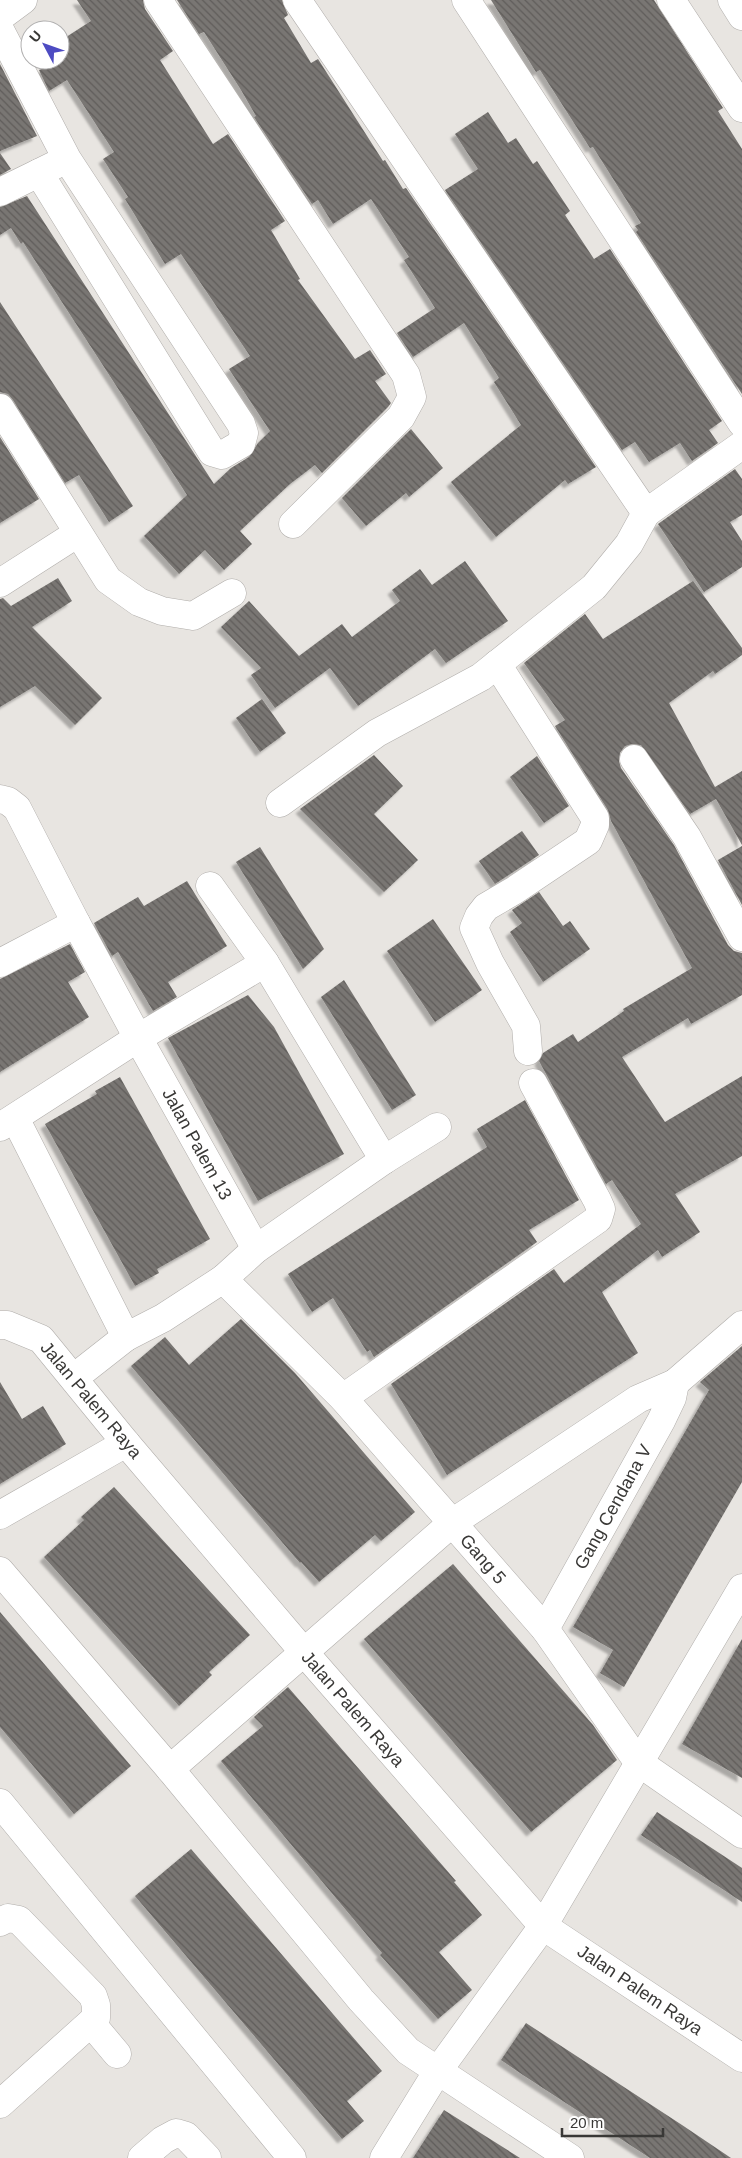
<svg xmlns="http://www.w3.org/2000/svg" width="742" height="2158" viewBox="0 0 742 2158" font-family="Arial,sans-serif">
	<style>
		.building { fill: url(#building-back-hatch); filter: url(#shadow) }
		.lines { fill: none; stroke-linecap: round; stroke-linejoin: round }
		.minor-casing { stroke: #b1aeab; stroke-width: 29 }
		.minor { stroke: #fff; stroke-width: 28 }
		.labels { text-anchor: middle; stroke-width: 5; stroke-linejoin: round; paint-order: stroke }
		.street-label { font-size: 18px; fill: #393836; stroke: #fff }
	</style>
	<defs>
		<pattern id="building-back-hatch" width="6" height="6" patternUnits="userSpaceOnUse" patternTransform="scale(1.25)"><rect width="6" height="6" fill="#797673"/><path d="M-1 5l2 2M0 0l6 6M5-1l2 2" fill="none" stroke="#5f5d5a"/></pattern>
		<filter id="shadow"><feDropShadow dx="-4.5" dy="4.5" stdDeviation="1" flood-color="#0004"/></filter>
	</defs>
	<rect width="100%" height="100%" fill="#e8e5e1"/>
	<g class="building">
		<polygon points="77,0 143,0 145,9 173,51 160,60 213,144 228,134 285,221 271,230 300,279 298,280 355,359 370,350 386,374 375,381 391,403 388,407 322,473 315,465 290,484 240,531 252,544 224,570 205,550 179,574 144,536 187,495 23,242 21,244 11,228 0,235 0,207 27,196 214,484 231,468 249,457 258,443 270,431 229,369 250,356 181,254 165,264 125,199 128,197 103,159 114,152 67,80 49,91 39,70 60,62 60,41 91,21"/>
		<polygon points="177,0 282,0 288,15 284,18 311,63 318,59 383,161 385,160 403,189 406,188 596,467 568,484 565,480 496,537 451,482 521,425 494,382 499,378 464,323 413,357 397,333 435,308 404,260 409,257 371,199 333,224 318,200 312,204 254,117 256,116 241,90 204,32 199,34"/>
		<polygon points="491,0 654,0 723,108 718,111 742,149 742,394 636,232 638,230 635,226 641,223 593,147 590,148 540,70 536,72"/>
		<polygon points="0,64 37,136 0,151"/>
		<polygon points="488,112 508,143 516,138 533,164 537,161 570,211 565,215 594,259 610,249 722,421 709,430 718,443 692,461 680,443 649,462 635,442 622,450 445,190 478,169 455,134"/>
		<polygon points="0,153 11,169 0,175"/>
		<polygon points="0,302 133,506 109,522 79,475 65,483 13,400 8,394 0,392"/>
		<polygon points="411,429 443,468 409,497 406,493 366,526 342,498"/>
		<polygon points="0,437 39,499 0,523"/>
		<polygon points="735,469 742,479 742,515 730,522 742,541 742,567 704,592 658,524"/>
		<polygon points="465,561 508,621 446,663 435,649 358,706 330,668 275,708 251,675 261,668 221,627 249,601 299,656 342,624 352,637 400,601 392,590 420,569 432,585"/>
		<polygon points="58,578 72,601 32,627 102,698 75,725 35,686 0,707 0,599 3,598 11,606"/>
		<polygon points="693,581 742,648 742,655 715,674 713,671 669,703 715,787 742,771 742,845 716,799 690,814 641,745 632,744 625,746 620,753 619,761 621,768 674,845 728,945 734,951 742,953 742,995 691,1024 688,1018 622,1057 665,1122 742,1076 742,1156 675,1194 700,1232 662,1257 658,1250 602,1292 638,1353 447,1475 391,1384 554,1269 564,1283 641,1224 612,1180 606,1184 539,1061 543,1053 573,1034 578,1042 624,1011 623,1009 692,968 611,821 608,810 555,726 565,720 524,663 585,614 603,639"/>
		<polygon points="262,699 286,733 260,752 236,718"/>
		<polygon points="374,755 403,786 374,814 418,860 384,892 300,809"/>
		<polygon points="537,756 569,806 544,823 510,777"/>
		<polygon points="522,831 539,855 495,884 479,861"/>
		<polygon points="742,846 742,905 718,860"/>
		<polygon points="260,847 324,949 303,969 236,862"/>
		<polygon points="187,881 227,946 168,982 177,997 153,1011 118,952 112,956 94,923 138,897 144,906"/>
		<polygon points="539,892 563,926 570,921 590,949 543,982 510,932 522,923 512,910"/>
		<polygon points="433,919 482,990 435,1022 387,951"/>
		<polygon points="70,944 85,972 68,982 89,1017 0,1072 0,979"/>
		<polygon points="344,980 416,1095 392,1110 321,997"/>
		<polygon points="248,995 274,1027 344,1154 258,1201 168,1038"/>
		<polygon points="120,1077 210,1239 157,1269 159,1273 135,1286 45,1124 97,1094 95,1091"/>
		<polygon points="525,1100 579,1200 529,1230 537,1242 374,1357 370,1350 367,1352 333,1298 312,1312 288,1274 487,1147 477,1129"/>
		<polygon points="241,1319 295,1373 415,1512 381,1541 375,1535 319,1582 301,1562 300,1563 131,1366 165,1337 189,1365"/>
		<polygon points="742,1346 742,1482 624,1687 600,1673 613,1650 573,1627 709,1390 700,1382"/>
		<polygon points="0,1382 22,1419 43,1406 66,1444 0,1484"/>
		<polygon points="114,1487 250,1635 209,1672 212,1675 179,1706 44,1557 84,1520 81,1517"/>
		<polygon points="453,1564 593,1725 617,1760 531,1832 364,1639"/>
		<polygon points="0,1612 131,1766 74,1814 0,1727"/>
		<polygon points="742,1639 742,1778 682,1744"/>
		<polygon points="288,1687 456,1881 454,1882 482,1915 439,1952 472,1990 438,2019 380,1955 382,1953 221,1761 263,1726 254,1717"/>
		<polygon points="657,1812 742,1868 742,1902 641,1835"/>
		<polygon points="191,1849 382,2071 347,2101 364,2121 342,2139 135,1896"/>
		<polygon points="526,2023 682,2125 731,2158 650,2158 523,2075 501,2060"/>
		<polygon points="444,2110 520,2158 413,2158"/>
	</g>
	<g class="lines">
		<defs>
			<g id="minor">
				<polyline points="158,0 406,375 412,397 401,417 293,524"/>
				<polyline points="297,0 646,513 742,445"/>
				<polyline points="466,0 742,423"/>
				<polyline points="671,0 742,108"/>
				<polyline points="732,0 742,16"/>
				<polyline points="0,17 23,0"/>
				<polyline points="0,30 67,159 241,424 244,433 241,444 222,455 212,452 39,173"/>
				<polyline points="0,192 55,165"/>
				<polyline points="0,408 108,580 139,602 162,611 193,616 232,593"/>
				<polyline points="0,583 78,533"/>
				<polyline points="497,664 595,818 595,825 588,841 515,890 486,907 479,916 474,928 490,963 526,1026 528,1051"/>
				<polyline points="634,759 687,837 742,937"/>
				<polyline points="0,799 8,801 17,808 76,923"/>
				<polyline points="280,803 377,733 481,677 594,587 629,544 646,513"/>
				<polyline points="210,886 265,963 384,1160"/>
				<polyline points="0,963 76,923 138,1038 256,1249"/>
				<polyline points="15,1118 126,1337 163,1318 223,1279 256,1249 384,1160 437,1127"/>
				<polyline points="0,1127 138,1038 265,963"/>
				<polyline points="223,1279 343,1398 545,1629 638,1762 742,1834"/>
				<polyline points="0,1325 7,1325 41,1339 126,1443 303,1651 543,1926 742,2058"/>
				<polyline points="75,1377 126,1337"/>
				<polyline points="675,1383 742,1325"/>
				<polyline points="343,1398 598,1219 601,1209 597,1200 533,1083"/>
				<polyline points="0,1515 126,1443"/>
				<polyline points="0,1571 170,1769 361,2000 408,2051 570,2158"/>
				<polyline points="170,1769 452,1523 638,1399 675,1383 672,1398 661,1421 545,1629"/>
				<polyline points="0,1803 292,2158"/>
				<polyline points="0,1922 8,1918 19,1920 93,1996 96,2005 96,2018 0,2104"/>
				<polyline points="91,2023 117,2054"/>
				<polyline points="142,2158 163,2140 176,2133 186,2136 207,2158"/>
				<polyline points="384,2158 437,2072 543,1926 742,1588"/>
			</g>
		</defs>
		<use href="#minor" class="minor-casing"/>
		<use href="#minor" class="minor"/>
	</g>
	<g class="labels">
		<g class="street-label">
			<text transform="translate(197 1144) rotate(61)" y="6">Jalan Palem 13</text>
			<text transform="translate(91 1400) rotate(50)" y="6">Jalan Palem Raya</text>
			<text transform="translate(613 1507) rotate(-61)" y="6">Gang Cendana V</text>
			<text transform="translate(483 1559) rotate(49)" y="6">Gang 5</text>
			<text transform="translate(353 1709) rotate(49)" y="6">Jalan Palem Raya</text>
			<text transform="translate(640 1990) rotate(34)" y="6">Jalan Palem Raya</text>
		</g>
	</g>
	<g transform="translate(45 45) rotate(311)"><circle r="24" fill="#ffffff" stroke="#b0afaf"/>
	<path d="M0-4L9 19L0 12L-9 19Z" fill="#4d4bc2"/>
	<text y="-8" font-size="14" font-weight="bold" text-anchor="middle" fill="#393836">U</text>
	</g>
	<path d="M562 2128v8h101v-8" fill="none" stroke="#393836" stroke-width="2.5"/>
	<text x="570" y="2128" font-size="15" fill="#393836" stroke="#ffffff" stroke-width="4" paint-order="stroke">20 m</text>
</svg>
